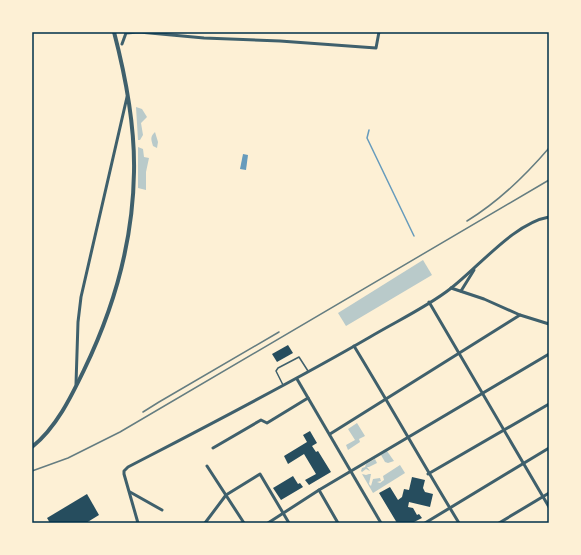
<svg xmlns="http://www.w3.org/2000/svg" width="581" height="555" viewBox="0 0 581 555" font-family="'Varela Round',sans-serif">
	<style>
		.green { fill: #b9caca }
		.water { fill: #669bbc }
		.lines { fill: none; stroke-linecap: round; stroke-linejoin: round }
		.stream { stroke: #669bbc; stroke-width: 1.5 }
		.building { fill: #264d5e }
		.service { stroke: #3f606c; stroke-width: 1.5 }
		.minor { stroke: #3f606c; stroke-width: 3 }
		.tertiary { stroke: #3f606c; stroke-width: 4 }
		.rail { stroke: #657d81; stroke-width: 1.5 }
		.neatline { fill: none; stroke: #003049; stroke-width: 1.5 }
	</style>
	<rect width="100%" height="100%" fill="#fdf0d5"/>
	<g class="green">
		<polygon points="136,107 142,109 147,117 141,123 143,135 140,140 138,140"/>
		<path d="M155 132 158 142 157 148 153 146C151 139 150 137 155 132Z"/>
		<polygon points="138,147 143,149 144,157 149,158 146,172 146,190 138,188"/>
		<polygon points="423,260 432,275 346,326 338,313"/>
		<polygon points="357,423 365,436 359,439 360,442 348,450 346,445 355,440 348,429"/>
		<polygon points="387,451 394,461 388,463 385,462 381,455"/>
		<polygon points="375,459 377,463 369,467 367,467 370,471 366,469 362,472 361,471 362,468 365,467 366,464"/>
		<polygon points="400,465 405,473 373,493 362,474 366,475 369,474 371,474 369,484 371,486 373,479 380,478 381,481 377,482 380,483 384,480 383,476"/>
	</g>
	<polygon class="water" points="243,154 248,155 246,170 240,169"/>
	<g class="lines">
		<polyline class="stream" points="369,130 367,138 414,236"/>
	</g>
	<g class="building">
		<polygon points="288,345 293,353 277,362 272,354"/>
		<polygon points="310,431 317,443 312,446 316,452 318,451 331,472 309,485 305,480 316,474 304,454 288,464 284,456 307,442 303,435"/>
		<polygon points="293,476 298,484 300,483 303,487 281,500 273,488"/>
		<polygon points="412,477 425,480 423,488 425,492 433,494 430,507 409,502 408,507 413,508 417,515 419,514 422,518 412,523 397,523 379,493 390,487 398,500 402,497 404,489 409,490"/>
		<polygon points="87,494 99,515 86,523 50,523 47,518"/>
	</g>
	<g class="lines">
		<polyline class="service" points="283,385 276,371 278,368 299,357 308,371"/>
		<g class="minor">
			<polyline points="122,44 126,33 139,32 204,38 280,41 376,48 379,32"/>
			<polyline points="451,288 484,299 520,315 549,324"/>
			<polyline points="461,291 474,270"/>
			<polyline points="429,302 549,507"/>
			<path d="M354 346C390 405 423 464 459 523"/>
			<polyline points="297,379 381,523"/>
			<polyline points="76,384 78,322 81,297 127,97"/>
			<polyline points="330,434 520,315"/>
			<polyline points="213,448 261,420 267,423 308,398"/>
			<polyline points="207,466 244,523"/>
			<polyline points="428,474 549,404"/>
			<polyline points="319,490 338,523"/>
			<polyline points="130,492 162,510"/>
			<path d="M138 523 124 474V471L128 467C209 425 291 383 370 337 395 322 427 307 450 289 479 267 514 223 549 217"/>
			<polyline points="205,523 226,495 260,474 289,523"/>
			<polyline points="268,523 319,490 549,354"/>
			<polyline points="425,523 549,448"/>
			<polyline points="499,523 549,493"/>
		</g>
		<path class="tertiary" d="M32 447C56 428 71 397 84 370 114 308 133 241 134 172 135 125 126 78 114 32"/>
		<g class="rail">
			<path d="M467 221C498 202 525 176 549 148"/>
			<polyline points="143,412 159,402 279,332"/>
			<polyline points="32,471 68,458 120,432 549,180"/>
		</g>
	</g>
	<rect width="581" height="555" fill="none" stroke="#fdf0d5" stroke-width="66"/>
	<rect x="33" y="33" width="515" height="489" class="neatline"/>
</svg>
